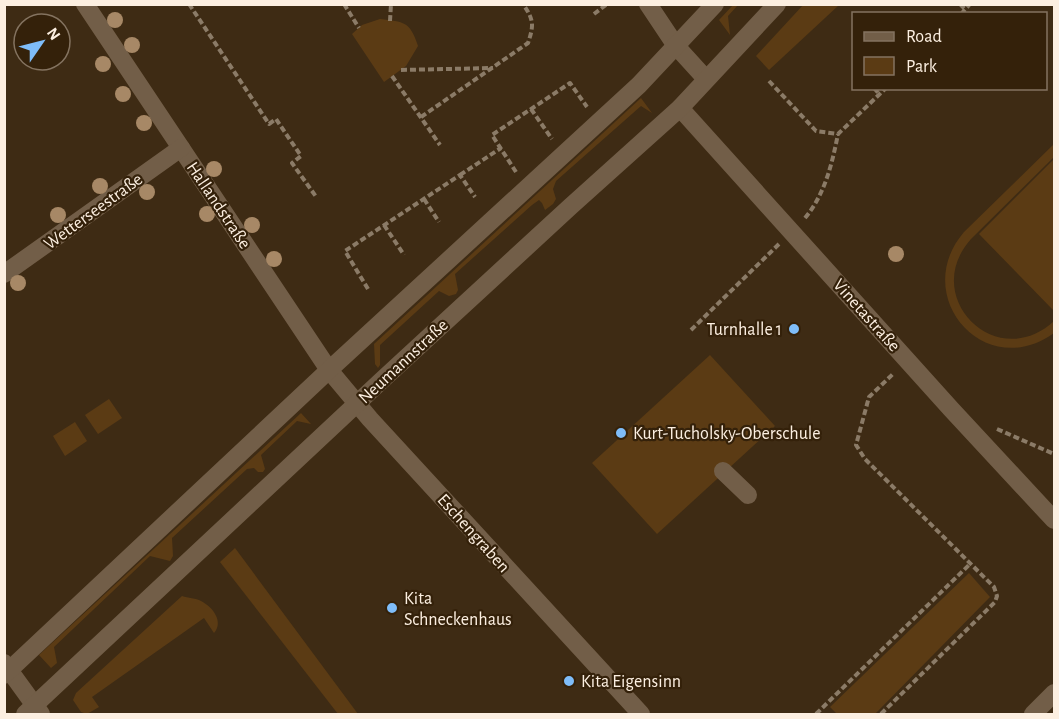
<svg xmlns="http://www.w3.org/2000/svg" width="1059" height="719" viewBox="0 0 1059 719" font-family="'Alegreya Sans',sans-serif">
	<style>
		.green { fill: #5b3b14 }
		.lines { fill: none; stroke-linecap: round; stroke-linejoin: round }
		.path { stroke: #8b7b67; stroke-width: 4; stroke-dasharray: 6 3; stroke-linecap: butt }
		.minor { stroke: #725e48; stroke-width: 18 }
		.tree { fill: #a78866 }
		.poi-dot { fill: #7fbdf9; stroke: #34210a; stroke-width: 2 }
		.labels { text-anchor: middle; stroke-width: 4.5; stroke-linejoin: round; paint-order: stroke }
		.street-label { font-size: 18px; fill: #fcefe1; stroke: #34210a }
		.poi-label { font-size: 18px; fill: #fcefe1; stroke: #34210a; text-anchor: start }
	</style>
	<rect width="100%" height="100%" fill="#3e2b14"/>
	<g class="green">
		<polygon points="804,4 839,5 769,70 756,56"/>
		<polygon points="733,5 738,5 728,16 730,35 719,20"/>
		<path d="M380 19C404 22 410 21 418 46L406 66 384 82 352 34 362 25Z"/>
		<polygon points="641,98 652,113 641,106 556,181 553,189 556,199 553,204 545,210 542,203 539,200 532,205 455,274 458,290 456,294 449,296 439,291 380,345 380,365 378,368 375,364 374,344"/>
		<path d="M1054 144V157L971 239C919 297 997 374 1054 321V333C985 383 909 296 964 232Z"/>
		<polygon points="1054,159 1054,311 979,234"/>
		<polygon points="710,355 775,426 657,534 592,463"/>
		<polygon points="109,399 122,418 98,434 85,415"/>
		<polygon points="301,413 311,424 297,421 261,455 265,469 263,472 258,472 254,468 247,469 172,538 173,556 170,561 150,556 54,647 57,663 51,668 39,655"/>
		<polygon points="75,422 87,441 65,456 53,436"/>
		<polygon points="235,548 358,714 338,714 220,562"/>
		<polygon points="969,573 990,597 875,714 837,714 830,707"/>
		<path d="M182 596C188 598 196 598 201 601 213 607 224 622 214 633L204 618 92 697 99 707 87 714 81 712 73 700 76 693Z"/>
	</g>
	<g class="lines">
		<g class="path">
			<polyline points="189,4 269,124 276,119 301,156 292,163 317,198"/>
			<polyline points="344,4 359,28"/>
			<polyline points="960,4 965,9"/>
			<polyline points="594,14 607,4"/>
			<polyline points="961,14 970,4"/>
			<polyline points="390,21 391,4"/>
			<polyline points="401,70 493,68"/>
			<polyline points="392,76 440,145"/>
			<polyline points="769,81 816,131 838,134 886,88"/>
			<polyline points="874,88 880,95"/>
			<polyline points="531,109 552,139"/>
			<path d="M421 117 528 43C534 25 534 20 523 4"/>
			<polyline points="516,172 492,135 570,83 587,107"/>
			<polyline points="460,175 501,148"/>
			<polyline points="424,199 439,222"/>
			<path d="M805 218C825 194 832 164 838 134"/>
			<polyline points="384,225 404,255"/>
			<polyline points="368,289 345,251 460,175 475,197"/>
			<polyline points="691,330 779,244"/>
			<polyline points="997,429 1054,454"/>
			<polyline points="816,714 970,564"/>
			<polyline points="881,714 995,602 997,596 994,587 865,459 856,445 869,397 894,373"/>
		</g>
		<g class="minor">
			<polyline points="85,4 329,370 370,419 641,714"/>
			<polyline points="648,4 676,46 706,79"/>
			<polyline points="680,108 951,409 1054,520"/>
			<polyline points="4,274 181,148"/>
			<polyline points="723,471 748,495"/>
			<polyline points="4,663 41,714"/>
			<polyline points="4,675 329,370 639,85 715,4"/>
			<polyline points="25,714 381,381 571,206 680,108 777,4"/>
			<polyline points="1033,714 1054,693"/>
		</g>
	</g>
	<g class="tree">
		<circle cx="115" cy="20" r="8"/>
		<circle cx="132" cy="45" r="8"/>
		<circle cx="103" cy="64" r="8"/>
		<circle cx="123" cy="94" r="8"/>
		<circle cx="144" cy="123" r="8"/>
		<circle cx="214" cy="169" r="8"/>
		<circle cx="100" cy="186" r="8"/>
		<circle cx="147" cy="192" r="8"/>
		<circle cx="207" cy="214" r="8"/>
		<circle cx="58" cy="215" r="8"/>
		<circle cx="252" cy="225" r="8"/>
		<circle cx="896" cy="254" r="8"/>
		<circle cx="274" cy="259" r="8"/>
		<circle cx="18" cy="283" r="8"/>
	</g>
	<g class="poi-dot">
		<circle cx="794" cy="329" r="6"/>
		<circle cx="621" cy="433" r="6"/>
		<circle cx="392" cy="608" r="6"/>
		<circle cx="569" cy="681" r="6"/>
	</g>
	<g class="labels">
		<g class="street-label">
			<text transform="translate(219 205) rotate(56)" y="6">Hallandstraße</text>
			<text transform="translate(93 211) rotate(-36)" y="6">Wetterseestraße</text>
			<text transform="translate(867 315) rotate(48)" y="6">Vinetastraße</text>
			<text transform="translate(403 361) rotate(-43)" y="6">Neumannstraße</text>
			<text transform="translate(474 533) rotate(48)" y="6">Eschengraben</text>
		</g>
		<g class="poi-label">
			<text x="782" y="335" text-anchor="end">Turnhalle 1</text>
			<text x="633" y="439">Kurt-Tucholsky-Oberschule</text>
			<text x="404" y="604">Kita<tspan x="404" dy="21">Schneckenhaus</tspan></text>
			<text x="581" y="687">Kita Eigensinn</text>
		</g>
	</g>
	<rect width="1059" height="719" fill="none" stroke="#fcefe1" stroke-width="12"/>
	<rect x="852" y="12" width="195" height="78" fill="#34210a" stroke="#847360" stroke-width="1.5"/>
	<rect x="864" y="32" width="30" height="9" fill="#725e48" stroke="#847360" stroke-width="1.5"/>
	<text x="906" y="42" font-size="18" fill="#fcefe1">Road</text>
	<rect x="864" y="57" width="30" height="18" fill="#5b3b14" stroke="#847360" stroke-width="1.5"/>
	<text x="906" y="72" font-size="18" fill="#fcefe1">Park</text>
	<g transform="translate(42 42) rotate(55)"><circle r="28" fill="#34210a" stroke="#847360" stroke-width="1.5"/>
	<path d="M0-4.5L10 22L0 15L-10 22Z" fill="#7fbdf9"/>
	<text y="-9" font-size="16" font-weight="bold" text-anchor="middle" fill="#fcefe1">N</text>
	</g>
</svg>
